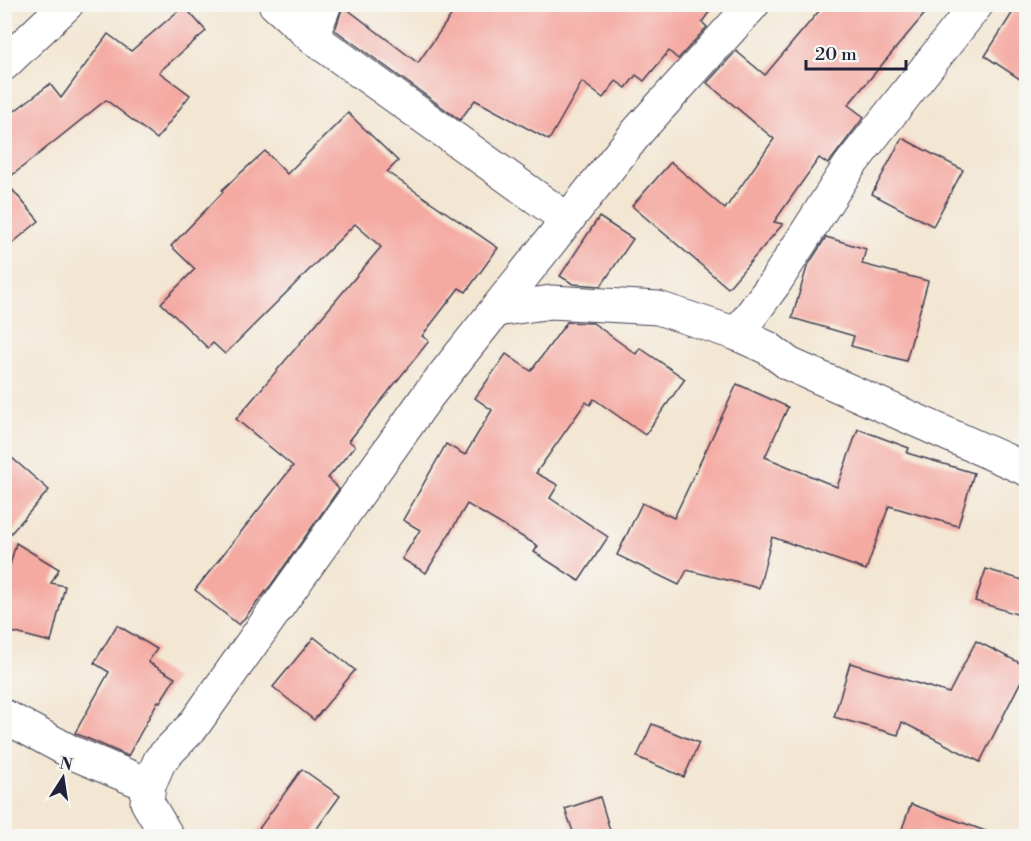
<svg xmlns="http://www.w3.org/2000/svg" width="1031" height="841" viewBox="0 0 1031 841" font-family="'Libre Bodoni',serif">
	<style>
		.building { fill: #f4a9a1 }
		.lines { fill: none; stroke-linecap: round; stroke-linejoin: round }
		.minor-casing { stroke: #413f52; stroke-width: 35 }
		.minor { stroke: #fff; stroke-width: 33 }
	</style>
	<rect width="100%" height="100%" fill="#f6f6f2"/>
	<filter id="ink" filterUnits="userSpaceOnUse"><feTurbulence type="fractalNoise" baseFrequency=".0167" numOctaves="2"/><feDisplacementMap in="SourceGraphic" scale="12" xChannelSelector="R" yChannelSelector="G"/><feConvolveMatrix kernelMatrix="1 2 1 2 8 2 1 2 1" color-interpolation-filters="sRGB"/></filter>
	<filter id="wash" filterUnits="userSpaceOnUse"><feTurbulence type="fractalNoise" baseFrequency=".008" numOctaves="4" result="noise"/><feDisplacementMap in="SourceGraphic" scale="24" xChannelSelector="R" yChannelSelector="G"/><feGaussianBlur stdDeviation="1.35" result="paint"/><feColorMatrix in="noise" values="0 0 0 0 0 0 0 0 0 0 0 0 0 0 0 0 0 1.4 0 .05"/><feComposite in="paint" operator="in"/></filter>
	<g filter="url(#wash)">
		<rect width="100%" height="100%" fill="#f3e6d2"/>
		<g id="blocks">
			<g class="building">
				<polygon points="459,4 715,4 702,22 707,27 678,59 669,51 644,81 636,75 626,88 616,81 603,98 582,82 549,140 475,100 460,120 335,30 343,6 418,63"/>
				<polygon points="825,4 933,4 848,105 864,117 828,164 819,158 774,222 783,224 728,288 632,206 671,162 725,209 774,139 707,83 736,51 765,75"/>
				<polygon points="1018,4 1026,4 1026,83 985,56"/>
				<polygon points="184,6 206,31 159,72 190,95 157,139 106,100 5,181 39,221 4,250 4,119 50,84 61,98 108,34 131,51"/>
				<polygon points="348,113 398,161 387,172 498,248 466,292 459,288 422,336 429,341 349,441 355,446 328,478 339,489 271,585 239,625 195,590 293,466 236,419 381,247 355,224 225,354 213,343 208,348 161,303 195,269 171,246 223,192 222,190 265,151 287,174"/>
				<polygon points="902,138 963,170 933,226 872,194"/>
				<polygon points="599,217 633,239 601,286 573,284 560,276"/>
				<polygon points="826,237 866,249 862,264 928,281 906,361 851,346 854,336 792,318 807,267"/>
				<polygon points="567,322 593,323 636,354 640,348 685,379 645,435 594,399 590,405 586,402 536,473 558,485 550,498 608,537 579,581 534,552 538,546 467,504 426,573 402,559 420,530 403,520 446,444 465,455 492,410 475,398 506,354 531,371"/>
				<polygon points="737,384 788,407 765,457 837,487 858,429 909,448 907,453 974,473 958,526 889,506 866,570 772,537 759,588 687,570 679,585 617,555 642,503 674,518"/>
				<polygon points="4,451 49,490 4,541"/>
				<polygon points="16,543 59,569 51,583 65,586 51,642 4,630 4,587"/>
				<polygon points="986,569 1026,581 1026,617 975,601"/>
				<polygon points="117,625 157,649 148,662 175,678 160,702 158,701 128,756 75,733 109,672 94,663"/>
				<polygon points="314,637 355,670 314,720 273,687"/>
				<polygon points="976,641 1026,666 1026,671 980,762 902,722 898,735 834,717 850,663 949,693"/>
				<polygon points="652,724 699,743 684,777 637,757"/>
				<polygon points="302,769 340,796 311,837 253,837"/>
				<polygon points="600,797 612,837 575,837 565,809"/>
				<polygon points="911,804 991,833 990,837 899,837"/>
			</g>
		</g>
	</g>
	<g filter="url(#ink)">
		<use href="#blocks" fill-opacity="0" stroke="#413f52" stroke-width="1.5"/>
		<g class="lines">
			<defs>
				<g id="minor">
					<polyline points="275,4 312,37 568,220"/>
					<polyline points="977,4 850,165 774,284 737,334 768,348 789,364 1026,469"/>
					<polyline points="312,37 325,4"/>
					<polyline points="4,64 67,4"/>
					<polyline points="496,310 551,302 658,308 737,334"/>
					<polyline points="4,716 73,753 149,785"/>
					<polyline points="167,836 147,802 149,785 160,760 193,726 429,394 638,131 753,4"/>
				</g>
			</defs>
			<use href="#minor" class="minor-casing"/>
			<use href="#minor" class="minor"/>
		</g>
	</g>
	<rect width="1031" height="841" fill="none" stroke="#f6f6f2" stroke-width="24"/>
	<g transform="translate(63 778) rotate(12)" stroke="#f6f6f2" stroke-width="4.5" paint-order="stroke">
	<path d="M0-4.5L10 22L0 15L-10 22Z" fill="#22223b"/>
	<text y="-9" font-size="16" font-weight="bold" text-anchor="middle" fill="#22223b">N</text>
	</g>
	<path d="M806 60v9h100v-9" fill="none" stroke="#22223b" stroke-width="3"/>
	<text x="815" y="60" font-size="18" fill="#22223b" stroke="#f6f6f2" stroke-width="4.5" paint-order="stroke">20 m</text>
</svg>
